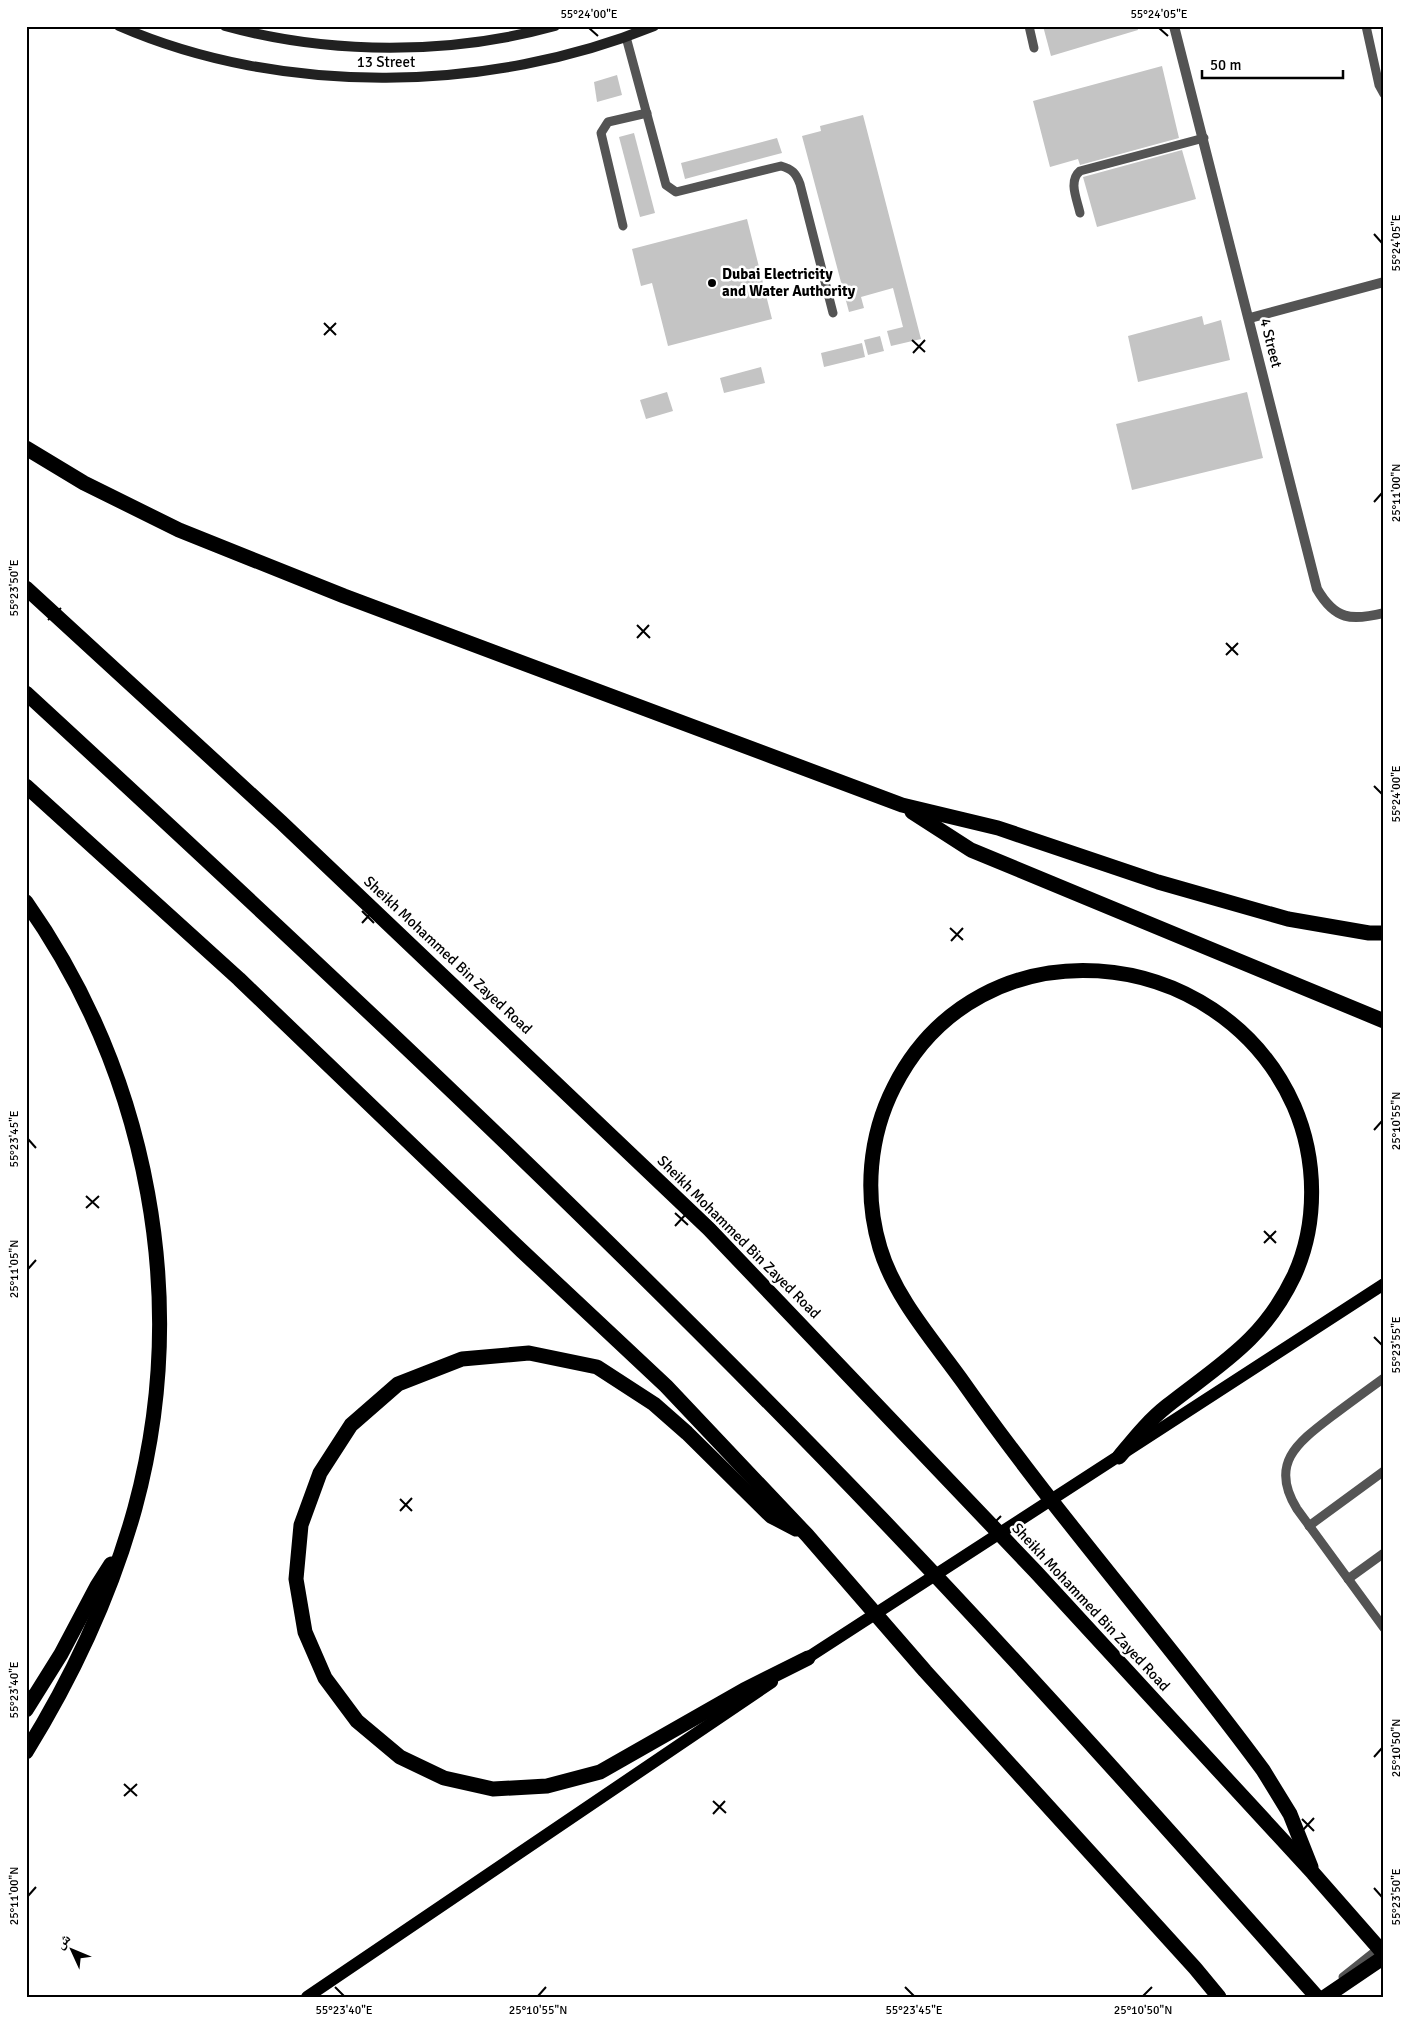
<svg xmlns="http://www.w3.org/2000/svg" width="1410" height="2023" viewBox="0 0 1410 2023" font-family="Signika,'Noto Naskh Arabic',sans-serif">
	<style>
		.building { fill: #c4c4c4 }
		.lines { fill: none; stroke-linecap: round; stroke-linejoin: round }
		.lane { stroke: #545454; stroke-width: 9 }
		.street { stroke: #545454; stroke-width: 10 }
		.secondary { stroke: #212121; stroke-width: 10 }
		.primary { stroke: #000; stroke-width: 12 }
		.highway { stroke: #000; stroke-width: 15 }
		.ticks { fill: none; stroke: #000; stroke-width: 2 }
		.poi-dot { fill: #000; stroke: #fff; stroke-width: 2 }
		.labels { text-anchor: middle; stroke-width: 5; stroke-linejoin: round; paint-order: stroke }
		.street-label { font-size: 15px; fill: #000; stroke: #fff }
		.poi-label { font-size: 15px; font-weight: bold; fill: #000; stroke: #fff; text-anchor: start }
		.neatline { fill: none; stroke: #000; stroke-width: 2 }
		.ticks-label { font-size: 12px; text-anchor: middle; fill: #000 }
	</style>
	<rect width="100%" height="100%" fill="#fff"/>
	<g class="building">
		<polygon points="1043,26 1137,26 1138,30 1051,56"/>
		<polygon points="1162,66 1179,138 1080,165 1078,159 1050,167 1033,101"/>
		<polygon points="617,75 622,95 597,102 594,82"/>
		<polygon points="863,115 921,339 891,346 887,331 903,327 893,288 861,297 864,308 849,312 802,136 821,131 820,126"/>
		<polygon points="634,133 655,213 640,217 619,137"/>
		<polygon points="777,138 782,153 685,179 681,163"/>
		<polygon points="1182,150 1196,199 1097,227 1083,177"/>
		<polygon points="747,219 772,319 668,346 652,283 641,286 632,249"/>
		<polygon points="1202,316 1204,325 1221,320 1230,360 1138,382 1128,336"/>
		<polygon points="880,336 884,351 868,355 864,340"/>
		<polygon points="862,343 865,357 824,367 821,353"/>
		<polygon points="761,367 765,383 724,393 720,378"/>
		<polygon points="667,392 673,411 646,419 640,400"/>
		<polygon points="1247,392 1263,458 1132,490 1116,424"/>
	</g>
	<g class="lines">
		<g class="lane">
			<polyline points="1029,26 1034,48"/>
			<polyline points="1366,26 1379,85 1384,94"/>
			<path d="M626 37 666 185 676 192 781 166C792 169 796 173 800 184L833 313"/>
			<path d="M1080 213C1077 199 1068 181 1080 171L1204 138"/>
			<polyline points="623,226 601,133 608,122 647,113"/>
			<path d="M1384 1378C1366 1391 1348 1404 1331 1417 1297 1443 1269 1464 1297 1509L1384 1628"/>
			<polyline points="1309,1526 1384,1471"/>
			<polyline points="1348,1579 1384,1553"/>
			<polyline points="1343,1977 1382,1946"/>
		</g>
		<g class="street">
			<path d="M1174 26 1317 589C1335 620 1351 621 1384 613"/>
			<polyline points="1250,318 1384,282"/>
		</g>
		<g class="secondary">
			<path d="M119 26C282 97 490 93 654 26"/>
			<path d="M225 26C330 55 450 55 555 26"/>
		</g>
		<g class="primary">
			<polyline points="801,1662 1384,1284"/>
			<polyline points="307,1997 772,1682"/>
		</g>
		<g class="highway">
			<polyline points="26,448 84,483 179,530 344,596 902,805 998,828 1158,882 1288,919 1369,933 1384,933"/>
			<polyline points="26,588 281,822 709,1229 1036,1572 1313,1873 1384,1954"/>
			<path d="M26 693C318 962 608 1233 882 1519 1031 1675 1174 1836 1317 1997"/>
			<polyline points="26,786 239,979 522,1251 666,1386 807,1535 925,1671 1195,1968 1219,1997"/>
			<polyline points="912,812 971,850 1384,1021"/>
			<path d="M26 902C149 1077 191 1301 135 1508 111 1595 73 1676 26 1752"/>
			<path d="M1119 1457C1134 1439 1148 1421 1167 1406 1220 1364 1263 1341 1294 1276 1318 1224 1317 1159 1294 1106 1220 940 979 918 894 1087 869 1136 864 1195 880 1248 895 1298 933 1340 963 1382 1057 1516 1166 1638 1263 1770L1290 1814 1311 1867"/>
			<polyline points="796,1529 771,1516 687,1433 654,1404 597,1367 529,1353 462,1359 398,1384 351,1425 320,1473 301,1525 296,1579 305,1632 325,1678 357,1721 400,1757 444,1778 493,1789 547,1786 600,1772 744,1690 808,1658"/>
			<polyline points="26,1710 61,1654 97,1586 111,1564"/>
			<polyline points="1325,1997 1384,1957"/>
		</g>
	</g>
	<path class="ticks" d="M589 28 598 36M1159 28 1168 36M1374 234 1382 243M324 323 336 335M324 335 336 323M912 340 925 352M913 353 925 340M1374 502 1382 493M28 588 36 597M48 608 61 620M48 620 61 608M637 625 650 638M637 638 649 625M1226 643 1238 655M1226 655 1238 643M1374 786 1382 794M362 911 374 923M362 923 374 910M950 928 963 940M951 941 963 928M1374 1130 1382 1121M28 1139 36 1148M86 1196 99 1208M86 1208 99 1196M675 1213 688 1225M675 1226 687 1213M1264 1231 1276 1243M1264 1243 1276 1231M28 1269 36 1260M1374 1337 1382 1345M400 1499 412 1511M400 1511 412 1498M988 1516 1001 1528M989 1528 1001 1516M28 1690 36 1699M1374 1757 1382 1748M124 1784 137 1796M124 1796 137 1784M713 1801 726 1813M713 1814 725 1801M1302 1819 1314 1831M1302 1831 1314 1818M1374 1888 1382 1897M28 1896 36 1887M335 1987 344 1996M905 1987 914 1996M538 1996 546 1987M1143 1996 1152 1987"/>
	<circle class="poi-dot" cx="712" cy="283" r="5"/>
	<g class="labels">
		<g class="street-label">
			<text x="386" y="67">13 Street</text>
			<text transform="translate(1271 343) rotate(76)" y="5">4 Street</text>
			<text transform="translate(448 955) rotate(43)" y="5">Sheikh Mohammed Bin Zayed Road</text>
			<text transform="translate(739 1237) rotate(45)" y="5">Sheikh Mohammed Bin Zayed Road</text>
			<text transform="translate(1091 1607) rotate(47)" y="5">Sheikh Mohammed Bin Zayed Road</text>
		</g>
		<g class="poi-label">
			<text x="722" y="279">Dubai Electricity<tspan x="722" dy="17">and Water Authority</tspan></text>
		</g>
	</g>
	<rect width="1410" height="2023" fill="none" stroke="#ffffff" stroke-width="55"/>
	<g transform="translate(72 1950) rotate(314)" stroke="#ffffff" stroke-width="4" paint-order="stroke">
	<path d="M0-4L9 19L0 12L-9 19Z" fill="#000000"/>
	<text y="-8" font-size="14" font-weight="bold" text-anchor="middle" fill="#000000">ش</text>
	</g>
	<path d="M1202 70v8h141v-8" fill="none" stroke="#000000" stroke-width="2.5"/>
	<text x="1210" y="70" font-size="15" fill="#000000" stroke="#ffffff" stroke-width="4" paint-order="stroke">50 m</text>
	<rect x="28" y="28" width="1354" height="1968" class="neatline"/>
	<g class="ticks-label">
		<text x="589" y="18">55°24'00"E</text>
		<text x="1159" y="18">55°24'05"E</text>
		<text transform="translate(1396 243) rotate(-90)" y="4">55°24'05"E</text>
		<text transform="translate(1396 493) rotate(-90)" y="4">25°11'00"N</text>
		<text transform="translate(14 588) rotate(-90)" y="4">55°23'50"E</text>
		<text transform="translate(1396 794) rotate(-90)" y="4">55°24'00"E</text>
		<text transform="translate(1396 1121) rotate(-90)" y="4">25°10'55"N</text>
		<text transform="translate(14 1139) rotate(-90)" y="4">55°23'45"E</text>
		<text transform="translate(14 1269) rotate(-90)" y="4">25°11'05"N</text>
		<text transform="translate(1396 1345) rotate(-90)" y="4">55°23'55"E</text>
		<text transform="translate(14 1690) rotate(-90)" y="4">55°23'40"E</text>
		<text transform="translate(1396 1748) rotate(-90)" y="4">25°10'50"N</text>
		<text transform="translate(14 1896) rotate(-90)" y="4">25°11'00"N</text>
		<text transform="translate(1396 1897) rotate(-90)" y="4">55°23'50"E</text>
		<text x="344" y="2014">55°23'40"E</text>
		<text x="538" y="2014">25°10'55"N</text>
		<text x="914" y="2014">55°23'45"E</text>
		<text x="1143" y="2014">25°10'50"N</text>
	</g>
</svg>
